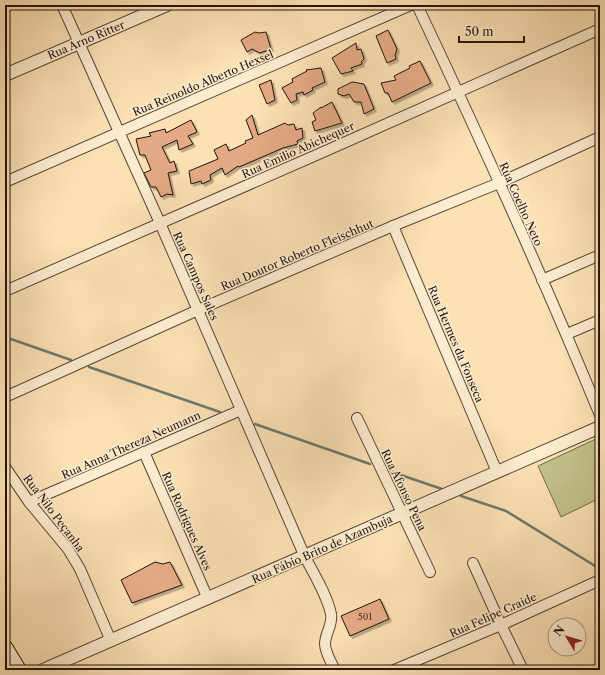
<svg xmlns="http://www.w3.org/2000/svg" width="605" height="675" viewBox="0 0 605 675" font-family="'Libre Caslon Text',serif">
	<style>
		.green { fill: #c3c28b; stroke: #736a4c }
		.lines { fill: none; stroke-linecap: round; stroke-linejoin: round }
		.stream { stroke: #6d7a6d; stroke-width: 2.5 }
		.building { fill: #e4aa85; stroke: #23130c; filter: url(#shadow) }
		.minor-casing { stroke: #594636; stroke-width: 12 }
		.tertiary-casing { stroke: #594636; stroke-width: 14 }
		.secondary-casing { stroke: #23130c; stroke-width: 16 }
		.minor { stroke: #fdeccf; stroke-width: 10 }
		.tertiary { stroke: #fdeccf; stroke-width: 12 }
		.secondary { stroke: #fdeccf; stroke-width: 14 }
		.labels { text-anchor: middle; stroke-width: 3; stroke-linejoin: round; paint-order: stroke }
		.number-label { font-size: 9px; fill: #53392a }
		.street-label { font-size: 11px; fill: #23130c; stroke: #fdeccf }
	</style>
	<defs>
		<filter id="shadow"><feDropShadow dx="2.5" dy="2.5" stdDeviation="0" flood-color="#0004"/></filter>
	</defs>
	<rect width="100%" height="100%" fill="#fce1b5"/>
	<filter id="stains"><feTurbulence type="fractalNoise" baseFrequency=".005" numOctaves="4"/><feColorMatrix values="0 0 0 0 .2 0 0 0 0 .09 0 0 0 0 .02 0 0 0 .5 -.17"/></filter>
	<radialGradient id="worn" r=".72"><stop offset=".6" stop-color="#630" stop-opacity="0"/><stop offset="1" stop-color="#630" stop-opacity=".3"/></radialGradient>
	<polygon class="green" points="600,437 600,498 561,517 538,466"/>
	<g class="lines">
		<g class="stream">
			<polyline points="5,337 71,360"/>
			<polyline points="89,367 220,412"/>
			<polyline points="255,424 370,464"/>
			<polyline points="386,470 442,489"/>
			<polyline points="461,496 506,511 600,569"/>
		</g>
	</g>
	<g class="building">
		<polygon points="388,30 397,49 395,55 396,59 387,63 376,36"/>
		<polygon points="255,32 259,33 266,32 271,49 260,53 252,49 247,52 241,40"/>
		<polygon points="356,43 357,50 361,49 364,59 361,62 362,64 351,68 353,71 341,74 332,58"/>
		<polygon points="420,61 431,83 392,102 388,93 385,93 381,83 396,80 394,76 410,68 409,66"/>
		<polygon points="321,68 325,82 312,88 313,90 304,95 303,92 296,94 297,100 291,103 282,88 293,82 292,79 307,71 306,70"/>
		<polygon points="271,80 275,100 267,104 259,85"/>
		<polygon points="352,82 364,84 374,109 364,114 361,102 354,102 349,94 344,96 338,94 338,89"/>
		<polygon points="332,102 342,123 315,131 312,122 316,120 313,113 321,107 321,108"/>
		<polygon points="252,115 258,135 285,123 288,125 294,124 296,130 302,128 303,138 297,141 298,144 283,148 239,167 238,166 225,175 222,168 210,175 211,180 202,184 201,181 191,184 189,171 218,159 214,150 226,144 229,151 246,143 245,141 253,138 246,120"/>
		<polygon points="191,120 197,132 188,136 193,144 179,150 177,140 162,147 170,163 174,161 177,171 168,173 173,195 167,194 161,197 156,187 151,187 144,173 151,170 145,155 140,155 136,139 151,136 149,133 165,129 166,133"/>
		<polygon points="155,562 163,564 170,562 182,585 132,603 121,580"/>
		<polygon points="380,599 389,619 350,636 341,616"/>
	</g>
	<g class="lines">
		<defs>
			<g id="minor">
				<path d="M62 5 160 223 305 557C314 574 327 595 331 614 333 625 325 633 325 644 325 652 331 662 335 670"/>
				<path d="M417 5C481 140 543 277 600 415"/>
				<polyline points="5,182 411,5"/>
				<polyline points="393,226 497,472"/>
				<polyline points="542,280 600,255"/>
				<polyline points="5,291 321,153 600,29"/>
				<polyline points="567,334 600,320"/>
				<polyline points="5,397 198,310 393,226 499,183 600,137"/>
				<polyline points="357,418 430,572"/>
				<polyline points="144,452 208,599"/>
				<polyline points="5,467 29,502 68,549 80,569 111,641"/>
				<polyline points="29,502 241,410"/>
				<polyline points="473,563 501,625 523,670"/>
				<polyline points="394,670 501,625 600,580"/>
			</g>
			<g id="tertiary">
				<polyline points="5,75 167,5"/>
				<polyline points="43,670 600,427"/>
			</g>
			<polyline id="secondary" points="5,647 19,670"/>
		</defs>
		<use href="#minor" class="minor-casing"/>
		<use href="#tertiary" class="tertiary-casing"/>
		<use href="#secondary" class="secondary-casing"/>
		<use href="#minor" class="minor"/>
		<use href="#tertiary" class="tertiary"/>
		<use href="#secondary" class="secondary"/>
	</g>
	<g class="labels">
		<g class="number-label">
			<text x="365" y="620">501</text>
		</g>
		<g class="street-label">
			<text transform="translate(86 40) rotate(-23)" y="4">Rua Arno Ritter</text>
			<text transform="translate(203 83) rotate(-23)" y="4">Rua Reinoldo Alberto Hexsel</text>
			<text transform="translate(298 150) rotate(-24)" y="4">Rua Emilio Abichequer</text>
			<text transform="translate(521 204) rotate(66)" y="4">Rua Coelho Neto</text>
			<text transform="translate(297 255) rotate(-23)" y="4">Rua Doutor Roberto Fleischhut</text>
			<text transform="translate(196 276) rotate(66)" y="4">Rua Campos Sales</text>
			<text transform="translate(456 344) rotate(67)" y="4">Rua Hermes da Fonseca</text>
			<text transform="translate(131 445) rotate(-24)" y="4">Rua Anna Thereza Neumann</text>
			<text transform="translate(404 490) rotate(64)" y="4">Rua Afonso Pena</text>
			<text transform="translate(54 513) rotate(53)" y="4">Rua Nilo Peçanha</text>
			<text transform="translate(187 521) rotate(66)" y="4">Rua Rodrigues Alves</text>
			<text transform="translate(322 549) rotate(-24)" y="4">Rua Fábio Brito de Azambuja</text>
			<text transform="translate(493 615) rotate(-24)" y="4">Rua Felipe Craide</text>
		</g>
	</g>
	<rect width="605" height="675" fill="none" stroke="#fce1b5" stroke-width="20"/>
	<rect x="6" y="6" width="593" height="663" fill="none" stroke="#23130c" stroke-width="2"/>
	<rect x="10" y="10" width="585" height="655" fill="none" stroke="#23130c"/>
	<g transform="translate(567 637) rotate(308)"><circle r="19" fill="#fdeccf" stroke="#a69581"/>
	<path d="M0-3L7 15L0 10L-7 15Z" fill="#8f2418"/>
	<text y="-6" font-size="11" font-weight="bold" text-anchor="middle" fill="#23130c">N</text>
	</g>
	<path d="M459 36v6h65v-6" fill="none" stroke="#23130c" stroke-width="2"/>
	<text x="465" y="36" font-size="12" fill="#23130c" stroke="#fdeccf" stroke-width="3" paint-order="stroke">50 m</text>
	<rect width="100%" height="100%" filter="url(#stains)"/>
	<rect width="100%" height="100%" fill="url(#worn)"/>
</svg>
